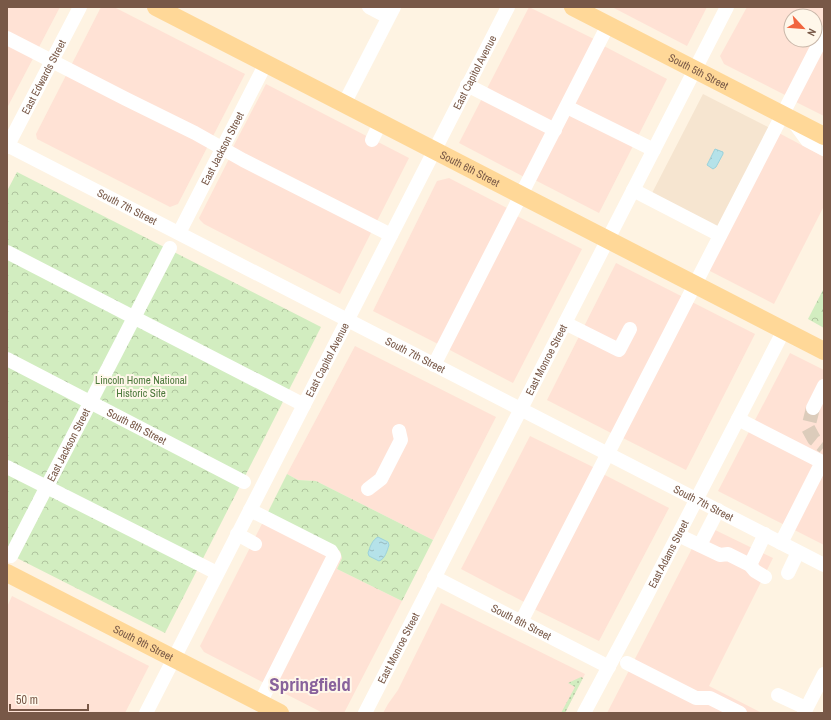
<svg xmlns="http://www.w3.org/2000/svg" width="831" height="720" viewBox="0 0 831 720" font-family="'Archivo Narrow',sans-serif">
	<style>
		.residential { fill: #f6e5d0 }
		.commercial { fill: #ffe2d5 }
		.grass { fill: url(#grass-dots) }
		.forest { fill: url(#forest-crowns) }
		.water { fill: url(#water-ripples); stroke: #9bd2db }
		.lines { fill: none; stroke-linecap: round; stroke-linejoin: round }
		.minor-tunnel { stroke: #dcccbb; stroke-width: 14; stroke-dasharray: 14 7; stroke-linecap: butt }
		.minor { stroke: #fff; stroke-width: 14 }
		.major { stroke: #ffd898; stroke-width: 18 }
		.labels { text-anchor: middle; stroke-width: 4; stroke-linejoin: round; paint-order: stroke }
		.street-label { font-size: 11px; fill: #785847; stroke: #fff7ea }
		.park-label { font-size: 11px; fill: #4d793c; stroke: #fff7ea }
		.town-label { font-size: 19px; font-weight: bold; fill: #88629c; stroke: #fff7ea }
	</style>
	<defs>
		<pattern id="grass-dots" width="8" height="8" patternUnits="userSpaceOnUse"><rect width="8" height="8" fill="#d2edc0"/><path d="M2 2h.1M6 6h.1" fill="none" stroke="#afc39e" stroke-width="1.8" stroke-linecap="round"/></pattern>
		<pattern id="forest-crowns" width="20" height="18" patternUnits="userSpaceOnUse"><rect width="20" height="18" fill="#d2edc0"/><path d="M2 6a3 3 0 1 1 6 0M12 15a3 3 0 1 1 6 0" fill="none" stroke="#afc39e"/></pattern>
		<pattern id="water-ripples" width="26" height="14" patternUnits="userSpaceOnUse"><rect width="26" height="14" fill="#b5e2e9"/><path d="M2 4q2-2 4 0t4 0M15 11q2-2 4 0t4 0" fill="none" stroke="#98babf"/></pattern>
	</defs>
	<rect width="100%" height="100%" fill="#fef3e2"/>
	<polygon class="residential" points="703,94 772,129 719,231 650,197"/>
	<g class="commercial">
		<polygon points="7,7 60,7 7,108"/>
		<polygon points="101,7 114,7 245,74 178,204 170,207 37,139 36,134"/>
		<polygon points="529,7 596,40 526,178 459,143"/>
		<polygon points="612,7 707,7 687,46"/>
		<polygon points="747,7 824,7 824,22 815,40 815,16 791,16 791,40 815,40 787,96 724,64 720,56"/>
		<polygon points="824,41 824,116 794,101"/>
		<polygon points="602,45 667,79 599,213 533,179"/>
		<polygon points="266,84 409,158 340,294 204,224 200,220 199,218 230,157 232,149"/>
		<polygon points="777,132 824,157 824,206 774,304 706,269"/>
		<polygon points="449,178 509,209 440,345 373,311 437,181"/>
		<polygon points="515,215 582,249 513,383 446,348"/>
		<polygon points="616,263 683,297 613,434 547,400"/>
		<polygon points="690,301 755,334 686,470 621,437"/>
		<polygon points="355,346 496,417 433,540 316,481 298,480 287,474"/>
		<polygon points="790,353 824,370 824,545 718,491"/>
		<polygon points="530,436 595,468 526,603 461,569"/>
		<polygon points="601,473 669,508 599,641 532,608"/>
		<polygon points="267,514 340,551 342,558 337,569 402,601 344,713 323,713 204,652 200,646"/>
		<polygon points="711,528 773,558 709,686 762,713 607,713 701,531"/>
		<polygon points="12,596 149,666 125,713 7,713 7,607"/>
		<polygon points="441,603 585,674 565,713 383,713 388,704 398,690"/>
	</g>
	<polygon class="grass" points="581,677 583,678 565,713 561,713 575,687 568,683"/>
	<g class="forest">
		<polygon points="17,172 321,327 165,633 7,553 7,191"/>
		<polygon points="824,288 824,328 808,319"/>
		<polygon points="287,474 298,480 316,481 433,540 402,601 337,569 342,558 340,551 267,514"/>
	</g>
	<g class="water">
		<polygon points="715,149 723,152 723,154 716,167 713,169 707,165"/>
		<path d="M378 537 388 542 389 545C387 551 385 559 379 561L369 556 368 553C370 547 372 540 378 537Z"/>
	</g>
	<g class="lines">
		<polyline class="minor-tunnel" points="813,408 808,428 814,439 824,447"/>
		<g class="minor">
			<polyline points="369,7 388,17"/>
			<polyline points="7,38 126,99 195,133 243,160 391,235"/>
			<polyline points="467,85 555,130"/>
			<polyline points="344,104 394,7"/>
			<polyline points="567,107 654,150"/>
			<polyline points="793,121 807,140 824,149"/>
			<polyline points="372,140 380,123"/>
			<path id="s1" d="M7 145 824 565"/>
			<path id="s2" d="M7 147 80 7"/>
			<polyline points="633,190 720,235"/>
			<path id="s3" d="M179 233 266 63"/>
			<polyline points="7,252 304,405"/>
			<polyline points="565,323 619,350 630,329"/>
			<path id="s4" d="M7 359 244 482"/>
			<polyline points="434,365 608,25"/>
			<polyline points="813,408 824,386"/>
			<polyline points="738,419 822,462 781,543"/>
			<polyline points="7,467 217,573"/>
			<polyline points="368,489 381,479 401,440 399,431"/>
			<polyline points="250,510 331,551 334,556 260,703"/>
			<polyline points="237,534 255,544"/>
			<polyline points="678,535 720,555 728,554 750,565 755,571 765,577"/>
			<polyline points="700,545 718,510"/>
			<path id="s5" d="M11 556 170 248"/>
			<polyline points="750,565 765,534"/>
			<polyline points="788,573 798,552"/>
			<path id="s6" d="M434 577 609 667"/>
			<polyline points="521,622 824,34"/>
			<polyline points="627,663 696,698 710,698 740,713"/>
			<polyline points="778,695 806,708"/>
			<path id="s7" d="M146 713 508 7"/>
			<path id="s8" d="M365 713 727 7"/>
			<path id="s9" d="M584 713 645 599 784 330"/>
			<polyline points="804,713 824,674"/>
		</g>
		<g class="major">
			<path id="s10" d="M156 7 824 351"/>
			<path id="s11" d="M573 7 824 136"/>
			<path id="s12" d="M7 573 280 713"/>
		</g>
	</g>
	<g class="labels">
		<g class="street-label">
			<text dy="4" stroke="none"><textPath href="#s7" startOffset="720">East Capitol Avenue</textPath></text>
			<text dy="4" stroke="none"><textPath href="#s11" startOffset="141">South 5th Street</textPath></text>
			<text dy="4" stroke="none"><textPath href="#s2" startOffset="79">East Edwards Street</textPath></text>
			<text dy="4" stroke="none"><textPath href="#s3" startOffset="95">East Jackson Street</textPath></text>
			<text dy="4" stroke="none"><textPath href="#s10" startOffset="353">South 6th Street</textPath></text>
			<text dy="4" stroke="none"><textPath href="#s1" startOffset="135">South 7th Street</textPath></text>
			<text dy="4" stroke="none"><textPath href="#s1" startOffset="459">South 7th Street</textPath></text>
			<text dy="4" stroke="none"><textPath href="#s7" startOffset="397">East Capitol Avenue</textPath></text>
			<text dy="4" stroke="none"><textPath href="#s8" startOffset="397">East Monroe Street</textPath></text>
			<text dy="4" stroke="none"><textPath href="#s4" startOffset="146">South 8th Street</textPath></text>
			<text dy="4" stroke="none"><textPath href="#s5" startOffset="125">East Jackson Street</textPath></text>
			<text dy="4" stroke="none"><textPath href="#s1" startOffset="783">South 7th Street</textPath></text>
			<text dy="4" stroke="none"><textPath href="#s9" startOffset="180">East Adams Street</textPath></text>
			<text dy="4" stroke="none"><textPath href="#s6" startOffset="98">South 8th Street</textPath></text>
			<text dy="4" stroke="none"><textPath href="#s12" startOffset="153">South 9th Street</textPath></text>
			<text dy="4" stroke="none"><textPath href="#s8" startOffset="73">East Monroe Street</textPath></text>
		</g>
		<g class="park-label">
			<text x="141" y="384">Lincoln Home National<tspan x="141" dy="13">Historic Site</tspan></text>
		</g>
		<g class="town-label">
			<text x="310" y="691">Springfield</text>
		</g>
	</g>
	<rect width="831" height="720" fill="none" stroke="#785847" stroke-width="16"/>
	<g transform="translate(803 28) rotate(116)"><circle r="19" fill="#fff7ea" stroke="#c9b7a9"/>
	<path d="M0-3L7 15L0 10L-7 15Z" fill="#f1653e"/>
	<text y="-6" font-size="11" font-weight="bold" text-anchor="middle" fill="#785847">N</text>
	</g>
	<path d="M10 704v6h78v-6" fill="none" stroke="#785847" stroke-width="2"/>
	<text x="16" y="704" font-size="12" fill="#785847" stroke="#fff7ea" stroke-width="3" paint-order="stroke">50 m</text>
</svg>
